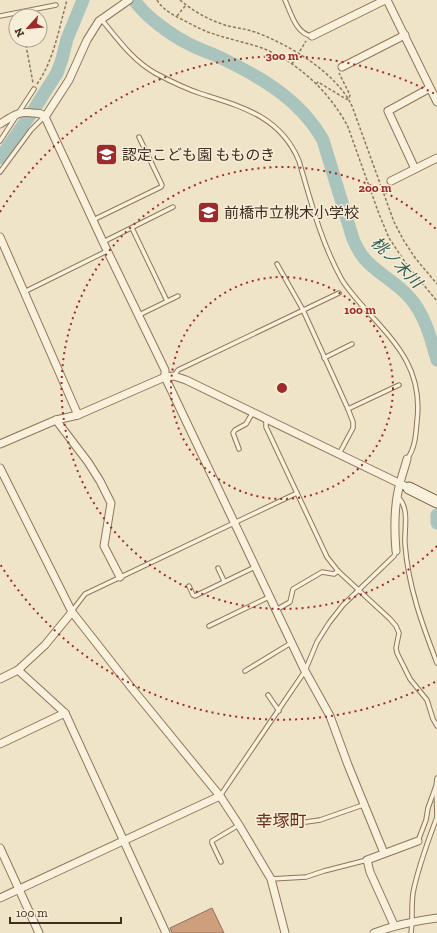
<svg xmlns="http://www.w3.org/2000/svg" width="437" height="933" viewBox="0 0 437 933" font-family="'Zilla Slab','Noto Sans JP',serif">
	<style>
		.lines { fill: none; stroke-linecap: round; stroke-linejoin: round }
		.river { stroke: #a9c4bc; stroke-width: 13 }
		.building { fill: #cf9f7d; stroke: #916f58 }
		.lane-casing { stroke: #8d765c; stroke-width: 5.5 }
		.street-casing { stroke: #8d765c; stroke-width: 9 }
		.secondary-casing { stroke: #6f573f; stroke-width: 13 }
		.path { stroke: #8d765c; stroke-width: 1.5; stroke-dasharray: 3 2; stroke-linecap: butt }
		.lane { stroke: #faf1dc; stroke-width: 3.5 }
		.street { stroke: #faf1dc; stroke-width: 7 }
		.secondary { stroke: #faf1dc; stroke-width: 11 }
		.ring { fill: none; stroke: #9e2a2b; stroke-width: 2; stroke-dasharray: 2 4 }
		.labels { text-anchor: middle; stroke-width: 3; stroke-linejoin: round; paint-order: stroke }
		.poi-label { font-size: 15px; fill: #3d2e20; stroke: #f7eed8; text-anchor: start }
		.water-label { font-size: 16px; font-style: italic; fill: #2f5d5a; stroke: #f7eed8 }
		.quarter-label { font-size: 17px; fill: #6b2e1e; stroke: #f7eed8 }
		.centre { fill: #9e2a2b; stroke: #f7eed8; stroke-width: 2 }
		.ring-label { font-size: 12px; text-anchor: middle; font-weight: bold; fill: #9e2a2b; stroke: #f7eed8; stroke-width: 3; stroke-linejoin: round; paint-order: stroke }
	</style>
	<rect width="100%" height="100%" fill="#f0e4c8"/>
	<g class="lines">
		<g class="river">
			<path d="M134 0C146 17 171 35 189 44 198 49 208 52 217 56 259 76 299 98 323 140L353 239C356 246 359 252 364 258 376 273 397 282 410 298 425 315 431 339 437 360"/>
			<polyline points="0,158 33,111 57,73 62,59 67,39 83,0"/>
			<polyline points="437,515 437,523"/>
		</g>
	</g>
	<polygon class="building" points="212,908 224,933 172,933 170,928"/>
	<g class="lines">
		<defs>
			<g id="lane">
				<path d="M285 0C291 13 296 34 312 36"/>
				<polyline points="0,16 56,5"/>
				<path d="M101 19C117 38 132 60 155 73 170 81 186 89 202 94 243 107 281 117 299 161 311 202 321 242 342 280 349 291 358 301 367 311 398 345 423 371 417 421 416 434 415 449 407 459"/>
				<polyline points="0,141 34,89"/>
				<polyline points="0,172 31,130 44,117"/>
				<polyline points="93,220 161,187 162,185 139,137"/>
				<polyline points="132,228 167,301"/>
				<polyline points="103,242 173,207"/>
				<polyline points="277,264 303,310 348,409 353,422 353,428 339,454"/>
				<polyline points="24,292 107,251"/>
				<polyline points="139,315 178,296"/>
				<polyline points="324,358 352,344"/>
				<polyline points="174,376 178,370 339,293"/>
				<polyline points="348,409 399,385"/>
				<polyline points="266,419 266,427 327,557 338,571 390,619 396,626 399,633 396,648 397,653 410,679 427,700 433,719 437,726"/>
				<polyline points="239,449 233,433 235,430 246,424 253,412"/>
				<path d="M398 497C410 509 404 528 405 544 408 586 422 624 437 663"/>
				<polyline points="218,568 224,581"/>
				<polyline points="189,586 193,595 195,596 255,567"/>
				<polyline points="276,610 290,602 293,589 322,572 334,574 338,571"/>
				<polyline points="72,611 85,594 297,493"/>
				<polyline points="209,626 269,597"/>
				<polyline points="245,671 291,643"/>
				<polyline points="268,695 279,711"/>
				<polyline points="436,789 437,817"/>
				<polyline points="220,796 305,671 317,642 329,623 343,605 394,556 396,551"/>
				<polyline points="306,822 320,820 363,805"/>
				<polyline points="418,841 426,820 428,808 436,786 437,778"/>
				<polyline points="221,862 212,843 212,841 239,825"/>
				<polyline points="271,879 306,877 324,871 367,860"/>
				<path d="M411 933C413 920 411 907 413 893 418 867 428 841 437 817"/>
			</g>
			<g id="street">
				<polyline points="387,0 437,102"/>
				<polyline points="312,36 385,0"/>
				<polyline points="342,67 405,35"/>
				<polyline points="45,117 69,80 87,40 99,21 129,0"/>
				<path d="M0 124C13 116 18 111 33 113 38 113 42 113 45 117L103 242 165 370V377L304 669 330 716 348 765 384 853"/>
				<polyline points="415,169 388,111 430,88"/>
				<polyline points="391,181 437,158"/>
				<polyline points="0,237 78,415"/>
				<polyline points="56,420 88,462 100,481 111,503 104,546 120,577"/>
				<polyline points="0,444 56,420 78,415 165,377 174,376 186,380 409,488"/>
				<polyline points="0,468 72,612 130,686 220,796 239,825 271,879 285,933"/>
				<path d="M396 551C394 528 394 505 400 483 402 475 405 467 407 459"/>
				<polyline points="72,612 45,645 18,670 65,713 166,933"/>
				<polyline points="0,679 18,670"/>
				<polyline points="0,744 65,713"/>
				<polyline points="0,848 39,933"/>
				<polyline points="0,898 220,796"/>
				<polyline points="394,925 370,872 367,860 418,841"/>
				<path d="M374 933C395 925 415 921 437 918"/>
			</g>
			<polyline id="secondary" points="409,488 437,502"/>
		</defs>
		<use href="#lane" class="lane-casing"/>
		<use href="#street" class="street-casing"/>
		<use href="#secondary" class="secondary-casing"/>
		<g class="path">
			<path d="M157 0C163 10 173 15 183 20 193 25 203 31 214 34 231 40 250 43 267 50 301 65 331 94 348 127L379 214 389 238 407 265 437 301"/>
			<path d="M180 0C194 12 211 21 228 26 237 28 246 29 255 32 288 44 337 73 352 106L394 222 404 241 416 259 437 284"/>
			<polyline points="177,16 186,5"/>
			<polyline points="25,40 33,83"/>
			<polyline points="292,64 306,41"/>
			<path d="M37 84C54 60 59 28 67 0"/>
			<polyline points="316,84 318,82 346,99 349,99 350,95 339,73"/>
		</g>
		<use href="#lane" class="lane"/>
		<use href="#street" class="street"/>
		<use href="#secondary" class="secondary"/>
	</g>
	<g class="ring">
		<circle cx="282" cy="388" r="111"/>
		<path d="M437 546A221 221 0 1 1 437 230"/>
		<path d="M435 682A332 332 0 0 1 0 564M0 212A332 332 0 0 1 435 94"/>
	</g>
	<defs>
		<symbol id="school-square" viewBox="-11 -11 22 22"><rect x="-9" y="-9" width="18" height="18" rx="4" fill="#9e2a2b" stroke="#f7eed8"/><path d="M0-5L7-2L0 1L-7-2ZM-4 1L0 2.5L4 1V4Q0 6-4 4Z" fill="#fff"/></symbol>
	</defs>
	<g fill-rule="evenodd">
		<use href="#school-square" x="94" y="142" width="25" height="25"/>
		<use href="#school-square" x="196" y="200" width="25" height="25"/>
	</g>
	<g class="labels">
		<g class="poi-label">
			<text x="122" y="160">認定こども園 もものき</text>
			<text x="224" y="218">前橋市立桃木小学校</text>
		</g>
		<g class="water-label">
			<text transform="translate(397 262) rotate(45)" y="6">桃ノ木川</text>
		</g>
		<g class="quarter-label">
			<text x="281" y="827">幸塚町</text>
		</g>
	</g>
	<circle cx="282" cy="388" r="6" class="centre"/>
	<g class="ring-label">
		<text x="282" y="60">300 m</text>
		<text x="375" y="192">200 m</text>
		<text x="360" y="314">100 m</text>
	</g>
	<g transform="translate(28 28) rotate(243)"><circle r="19" fill="#f7eed8" stroke="#ada18e"/>
	<path d="M0-3L7 15L0 10L-7 15Z" fill="#9e2a2b"/>
	<text y="-6" font-size="11" font-weight="bold" text-anchor="middle" fill="#3d2e20">N</text>
	</g>
	<path d="M10 917v6h111v-6" fill="none" stroke="#3d2e20" stroke-width="2"/>
	<text x="16" y="917" font-size="12" fill="#3d2e20" stroke="#f7eed8" stroke-width="3" paint-order="stroke">100 m</text>
</svg>
